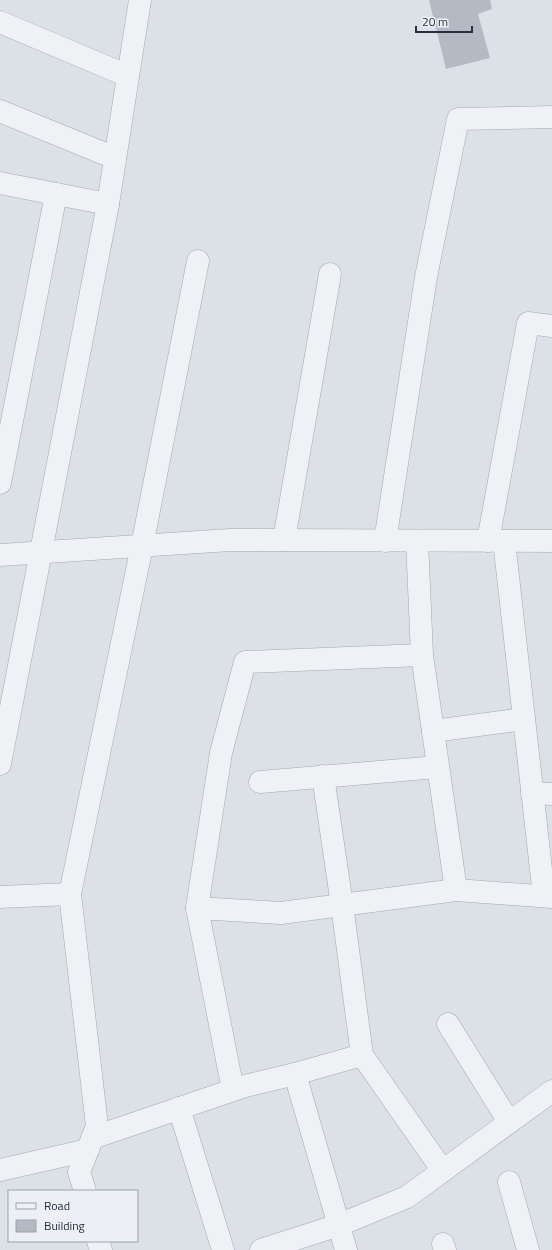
<svg xmlns="http://www.w3.org/2000/svg" width="552" height="1250" viewBox="0 0 552 1250" font-family="'Titillium Web',sans-serif">
	<style>
		.building { fill: #b4bac4 }
		.lines { fill: none; stroke-linecap: round; stroke-linejoin: round }
		.minor-casing { stroke: #a2a8b1; stroke-width: 23 }
		.minor { stroke: #eff1f5; stroke-width: 22 }
	</style>
	<rect width="100%" height="100%" fill="#dce1e7"/>
	<polygon class="building" points="429,0 490,0 492,9 478,14 490,58 446,69"/>
	<g class="lines">
		<defs>
			<g id="minor">
				<polyline points="0,22 128,76"/>
				<polyline points="0,111 115,158"/>
				<polyline points="0,183 56,194 0,483"/>
				<polyline points="108,204 140,0"/>
				<polyline points="284,540 330,274"/>
				<polyline points="385,541 426,277 458,119 552,117"/>
				<polyline points="488,541 528,323 552,326"/>
				<polyline points="504,541 544,896"/>
				<polyline points="0,555 230,540 552,541"/>
				<polyline points="422,655 456,890"/>
				<polyline points="433,731 524,719"/>
				<polyline points="0,764 108,204 56,194"/>
				<polyline points="323,776 342,905 362,1055 443,1171"/>
				<polyline points="260,782 438,767"/>
				<polyline points="532,793 552,794"/>
				<polyline points="70,894 142,546 198,261"/>
				<polyline points="0,897 70,894 97,1126 79,1172 85,1191"/>
				<polyline points="197,908 221,753 245,662 422,655 417,541"/>
				<polyline points="448,1024 509,1122"/>
				<polyline points="295,1074 362,1055"/>
				<polyline points="233,1090 197,908 281,913 456,890 552,897"/>
				<polyline points="179,1108 223,1250"/>
				<polyline points="92,1138 245,1086 295,1074 346,1250"/>
				<polyline points="0,1170 88,1150"/>
				<polyline points="509,1182 528,1250"/>
				<polyline points="98,1241 101,1250"/>
				<polyline points="443,1244 445,1250"/>
				<polyline points="261,1250 339,1225 407,1197 552,1091"/>
			</g>
		</defs>
		<use href="#minor" class="minor-casing"/>
		<use href="#minor" class="minor"/>
	</g>
	<rect x="8" y="1190" width="130" height="52" fill="#ecf0f5" stroke="#9da3ab"/>
	<rect x="16" y="1203" width="20" height="6" fill="#eff1f5" stroke="#9da3ab"/>
	<text x="44" y="1210" font-size="12" fill="#262f3d">Road</text>
	<rect x="16" y="1220" width="20" height="12" fill="#b4bac4" stroke="#9da3ab"/>
	<text x="44" y="1230" font-size="12" fill="#262f3d">Building</text>
	<path d="M416 26v6h56v-6" fill="none" stroke="#262f3d" stroke-width="2"/>
	<text x="422" y="26" font-size="12" fill="#262f3d" stroke="#ecf0f5" stroke-width="3" paint-order="stroke">20 m</text>
</svg>
